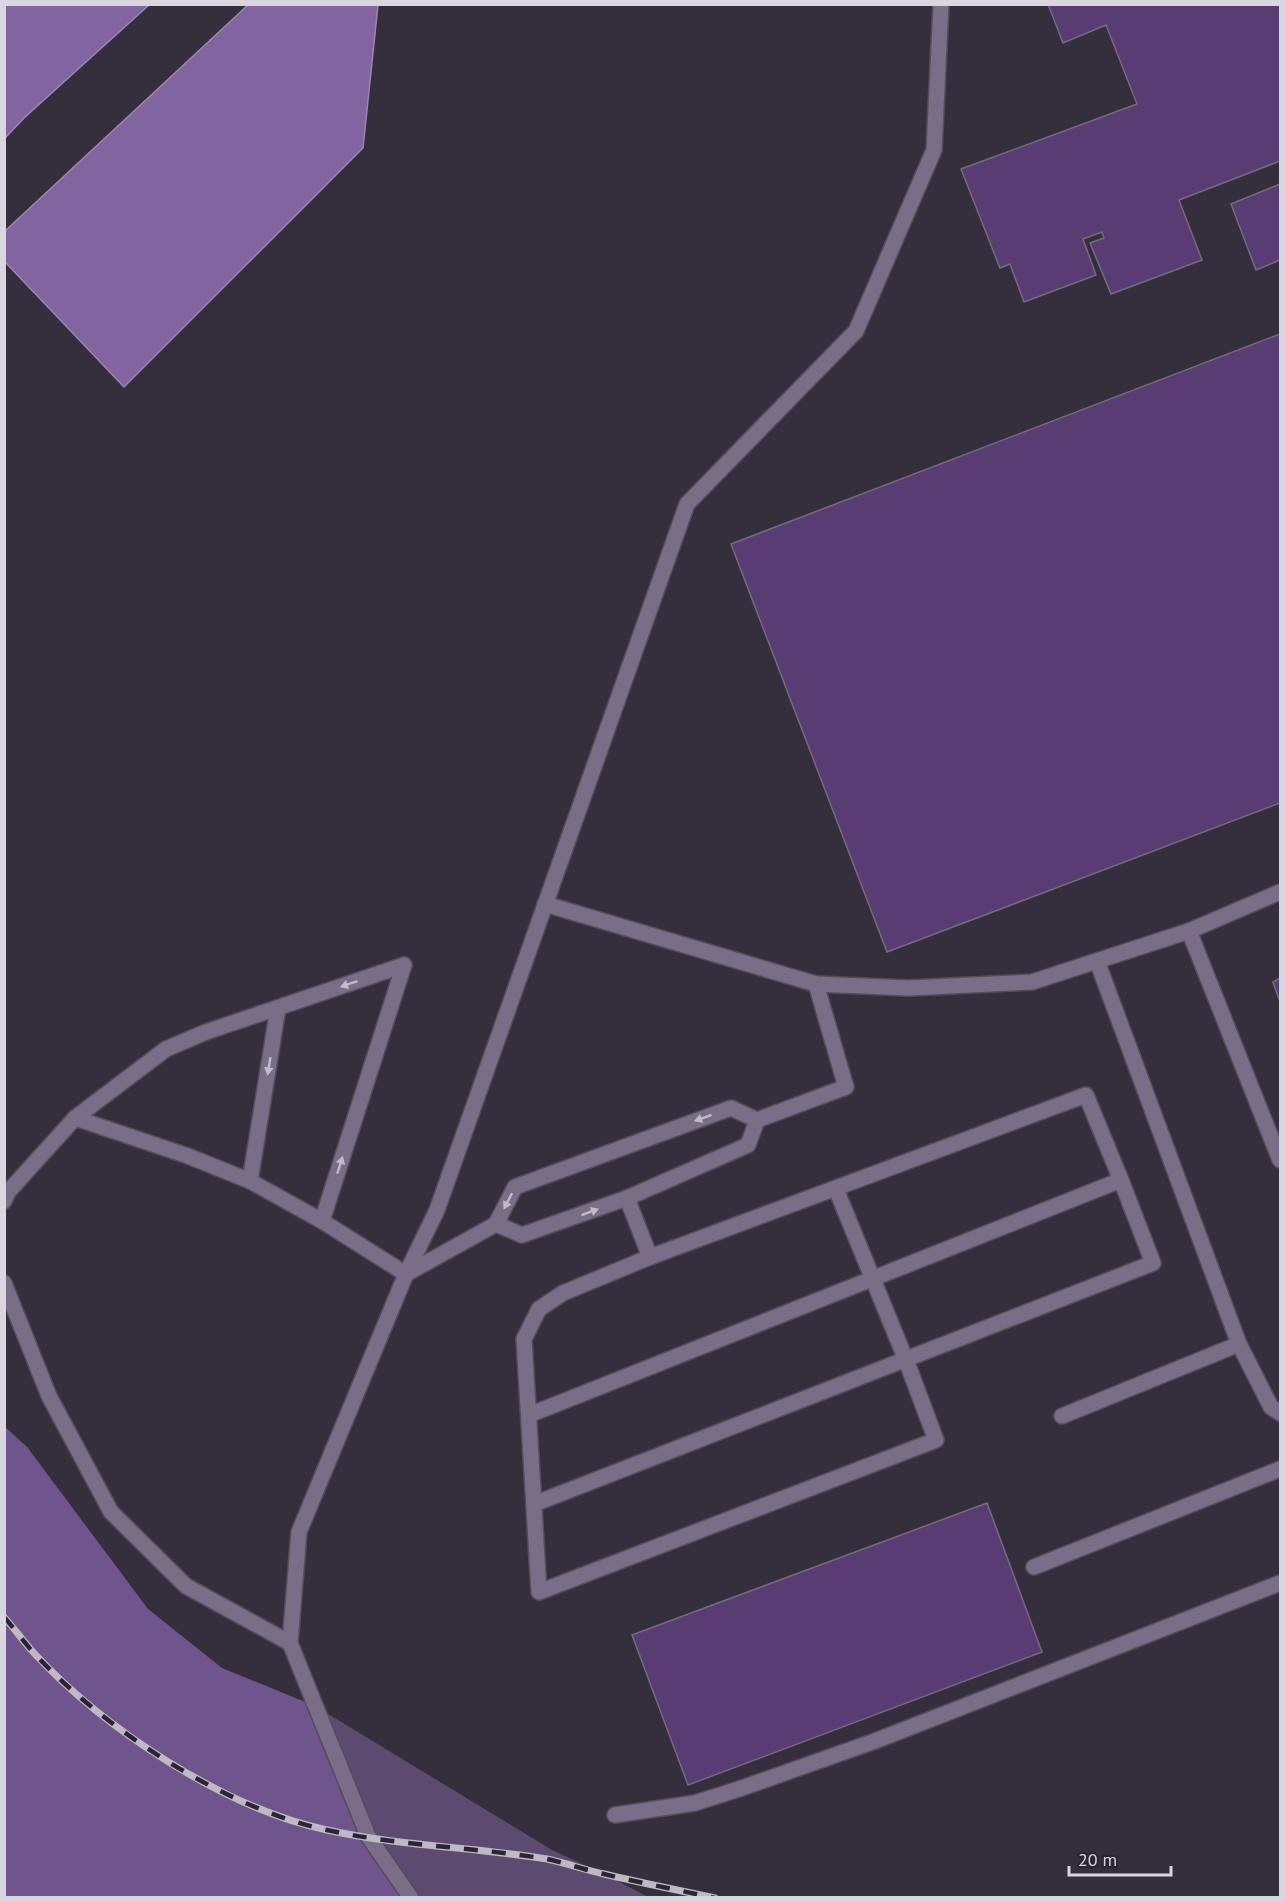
<svg xmlns="http://www.w3.org/2000/svg" width="1285" height="1902" viewBox="0 0 1285 1902" font-family="'PT Sans',sans-serif">
	<style>
		.green { fill: #5d4a71 }
		.forest { fill: #70548d }
		.water { fill: #8265a0; stroke: #9c87b3; stroke-width: 1.5 }
		.building { fill: #583c73; stroke: #736c7c; stroke-width: 1.5 }
		.lines { fill: none; stroke-linecap: round; stroke-linejoin: round }
		.minor-casing { stroke: #534d5a; stroke-width: 18 }
		.minor { stroke: #796d87; stroke-width: 15 }
		.rail-casing { stroke: #bebac4; stroke-width: 7 }
		.rail { stroke: #2b2533; stroke-width: 4.5; stroke-dasharray: 14; stroke-linecap: butt }
		.oneway { fill: #c2bcc9 }
	</style>
	<rect width="100%" height="100%" fill="#352f3d"/>
	<polygon class="green" points="315,1706 552,1850 604,1874 648,1897 411,1897 368,1836"/>
	<polygon class="forest" points="4,1426 27,1447 148,1609 222,1668 315,1706 368,1836 411,1897 5,1897"/>
	<g class="water">
		<polygon points="5,4 149,4 149,5 24,118 5,138"/>
		<polygon points="248,5 378,5 363,148 124,387 5,262 5,231"/>
	</g>
	<g class="building">
		<polygon points="1048,4 1280,4 1280,161 1179,200 1202,260 1111,294 1090,243 1104,238 1102,232 1083,239 1096,275 1024,302 1010,264 1000,268 961,169 1137,104 1106,25 1063,43"/>
		<polygon points="1280,184 1280,260 1256,270 1231,204"/>
		<polygon points="1280,334 1280,803 887,952 731,544"/>
		<polygon points="1280,978 1280,1002 1273,982"/>
		<polygon points="987,1503 1042,1652 688,1785 632,1635"/>
	</g>
	<g class="lines">
		<defs>
			<g id="minor">
				<polyline points="1280,892 1189,931 1280,1160"/>
				<polyline points="1097,961 1239,1344 1271,1407 1280,1413"/>
				<polyline points="816,984 909,988 1032,982 1189,931"/>
				<polyline points="75,1118 166,1049 206,1032 404,965"/>
				<polyline points="250,1181 278,1008"/>
				<polyline points="627,1198 650,1257 563,1293 539,1309 524,1339 539,1592 936,1440 906,1360 836,1189"/>
				<polyline points="4,1201 8,1192 75,1118 188,1156 250,1181 322,1221 406,1274"/>
				<polyline points="322,1221 404,965"/>
				<polyline points="496,1224 522,1235 627,1198 748,1145 757,1120"/>
				<polyline points="650,1257 1086,1095 1121,1180"/>
				<polyline points="406,1274 496,1224 515,1187 731,1108 757,1120 846,1087 816,984 545,904"/>
				<polyline points="4,1283 49,1396 111,1512 186,1586 290,1643"/>
				<polyline points="529,1415 1121,1180 1153,1263 534,1504"/>
				<polyline points="1062,1416 1239,1344"/>
				<polyline points="1034,1567 1280,1469"/>
				<polyline points="615,1815 695,1803 742,1788 875,1741 1280,1583"/>
				<polyline points="411,1898 368,1836 290,1643 299,1532 406,1274 437,1210 687,504 856,331 934,150 941,4"/>
			</g>
		</defs>
		<use href="#minor" class="minor-casing"/>
		<use href="#minor" class="minor"/>
		<defs>
			<path id="rail" d="M4 1617C14 1628 23 1641 33 1652 104 1729 224 1808 327 1830 399 1846 474 1847 547 1859 566 1863 585 1870 604 1874 641 1883 678 1890 715 1898"/>
		</defs>
		<use href="#rail" class="rail-casing"/>
		<use href="#rail" class="rail"/>
	</g>
	<defs><path id="oneway-solid" d="M-6-.8H1V-3.2L6.5 0L1 3.2V.8H-6Z" transform="scale(1.5)"/></defs>
	<g class="oneway">
		<use href="#oneway-solid" transform="translate(349 984) rotate(161)"/>
		<use href="#oneway-solid" transform="translate(269 1066) rotate(99)"/>
		<use href="#oneway-solid" transform="translate(703 1118) rotate(160)"/>
		<use href="#oneway-solid" transform="translate(340 1165) rotate(-72)"/>
		<use href="#oneway-solid" transform="translate(508 1201) rotate(117)"/>
		<use href="#oneway-solid" transform="translate(590 1212) rotate(-20)"/>
	</g>
	<rect width="1285" height="1902" fill="none" stroke="#dad6df" stroke-width="12"/>
	<path d="M1069 1866v9h102v-9" fill="none" stroke="#dad6df" stroke-width="3"/>
	<text x="1078" y="1866" font-size="18" fill="#dad6df" stroke="#2b2533" stroke-width="4.5" paint-order="stroke">20 m</text>
</svg>
